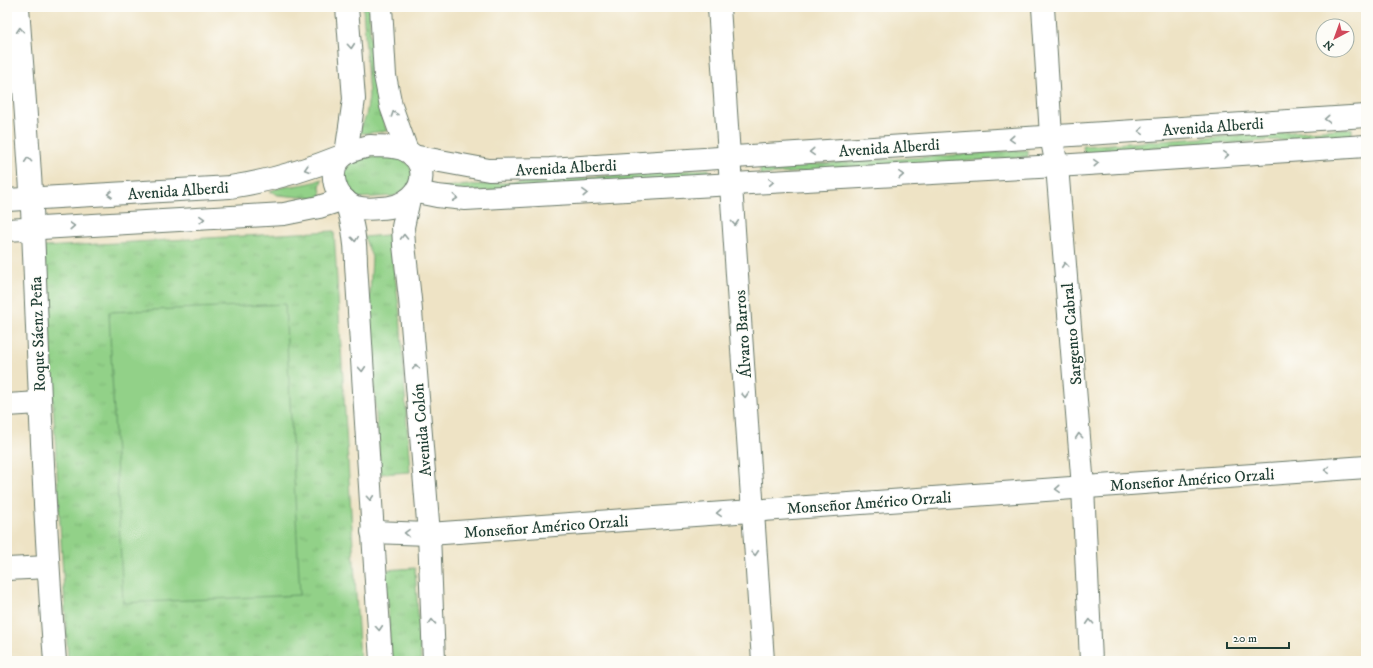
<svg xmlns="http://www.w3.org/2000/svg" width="1373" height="668" viewBox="0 0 1373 668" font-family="'IM FELL DW Pica',serif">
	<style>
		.grass { fill: url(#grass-tufts); stroke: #58875e }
		.pitch { fill: #92d188; stroke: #58875e }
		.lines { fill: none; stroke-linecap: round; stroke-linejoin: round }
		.minor-casing { stroke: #677767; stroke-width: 24 }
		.major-casing { stroke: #677767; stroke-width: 24 }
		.minor { stroke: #fff; stroke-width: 22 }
		.major { stroke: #fff; stroke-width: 22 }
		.oneway { stroke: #8f9e9a }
		.labels { text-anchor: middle; stroke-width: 3; stroke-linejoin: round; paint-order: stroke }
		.street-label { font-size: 16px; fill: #1f3d34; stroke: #fdfcf7 }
	</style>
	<defs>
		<pattern id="grass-tufts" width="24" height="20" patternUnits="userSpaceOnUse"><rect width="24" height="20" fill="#92d188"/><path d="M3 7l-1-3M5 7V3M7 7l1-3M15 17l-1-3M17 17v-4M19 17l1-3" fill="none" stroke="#7db476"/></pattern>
	</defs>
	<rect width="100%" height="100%" fill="#fdfcf7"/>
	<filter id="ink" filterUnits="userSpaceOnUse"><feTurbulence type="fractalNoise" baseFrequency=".025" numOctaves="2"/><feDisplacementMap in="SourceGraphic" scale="8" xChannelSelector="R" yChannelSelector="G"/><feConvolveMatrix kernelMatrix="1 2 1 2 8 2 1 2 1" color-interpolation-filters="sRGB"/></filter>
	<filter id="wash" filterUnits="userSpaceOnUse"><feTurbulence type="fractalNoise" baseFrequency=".012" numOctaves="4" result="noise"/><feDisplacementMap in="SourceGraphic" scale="16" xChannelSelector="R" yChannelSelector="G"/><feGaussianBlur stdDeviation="0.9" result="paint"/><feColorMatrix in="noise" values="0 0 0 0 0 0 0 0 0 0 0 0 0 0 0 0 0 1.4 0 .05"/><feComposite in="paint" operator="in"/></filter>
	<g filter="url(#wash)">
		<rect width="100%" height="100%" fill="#eee3c5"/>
		<g class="grass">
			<path d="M363 7H369C371 50 370 91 387 131L358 134 366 116 369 96Z"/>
			<polygon points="1352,128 1352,135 1084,153 1083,146"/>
			<polygon points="1028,150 1028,157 760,175 760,168"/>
			<path d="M372 156C384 156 411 155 412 173 412 177 411 181 410 185L395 196 358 198 352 196 342 179C344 162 357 160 372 156Z"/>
			<polygon points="709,169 709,176 441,194 441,187"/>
			<path d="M322 179 320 187 322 199 278 195 270 191C287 184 305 187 322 179Z"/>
			<polygon points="334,231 360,661 68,661 44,247"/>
			<polygon points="397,234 392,254 400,314 410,472 380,474 369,315 372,257 364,237"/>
			<polygon points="415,568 421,661 391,661 385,570"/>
		</g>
		<polygon class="pitch" points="285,304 300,595 123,603 109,312"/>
	</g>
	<g filter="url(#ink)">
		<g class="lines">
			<defs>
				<g id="minor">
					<path d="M18 7C23 81 30 156 33 230 39 374 44 518 55 661"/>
					<polyline points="719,7 763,661"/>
					<polyline points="1043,7 1051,136 1057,166 1083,487 1091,661"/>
					<polyline points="409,199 403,227 404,245 410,299 429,534 434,661"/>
					<path d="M346 201C353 223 356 241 356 264L381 661"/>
					<polyline points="7,405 39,403"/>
					<polyline points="372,532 429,534 1366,467"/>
					<polyline points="7,569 48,567"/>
				</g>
				<g id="major">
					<polyline points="381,7 385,76 391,106 407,151"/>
					<path d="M370 146C382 147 396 145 407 151 425 161 426 184 411 197 402 205 391 208 380 208 372 209 363 209 355 207 335 199 325 170 344 155 352 149 362 148 370 146Z"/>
					<polyline points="346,154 354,99 347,7"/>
					<polyline points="413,156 489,170 550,169 1366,116"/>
					<polyline points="417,192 437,196 465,199 1057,166 1366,146"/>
					<path d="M7 200 230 187C270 181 307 170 344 155"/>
					<polyline points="7,230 284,214 319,207 344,199"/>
				</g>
			</defs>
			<use href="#minor" class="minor-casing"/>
			<use href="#major" class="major-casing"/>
			<use href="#minor" class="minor"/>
			<use href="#major" class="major"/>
		</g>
		<defs><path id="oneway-chevron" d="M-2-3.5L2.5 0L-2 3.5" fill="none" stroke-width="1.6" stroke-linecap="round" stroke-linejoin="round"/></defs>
		<g class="oneway">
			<use href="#oneway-chevron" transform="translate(20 30) rotate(-94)"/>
			<use href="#oneway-chevron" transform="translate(351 46) rotate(85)"/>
			<use href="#oneway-chevron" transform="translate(394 114) rotate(-109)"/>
			<use href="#oneway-chevron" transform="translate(1327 119) rotate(176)"/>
			<use href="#oneway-chevron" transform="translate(1141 131) rotate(176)"/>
			<use href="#oneway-chevron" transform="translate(1012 139) rotate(176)"/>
			<use href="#oneway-chevron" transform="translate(812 152) rotate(176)"/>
			<use href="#oneway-chevron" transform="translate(1226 155) rotate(-4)"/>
			<use href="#oneway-chevron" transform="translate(28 160) rotate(-94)"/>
			<use href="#oneway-chevron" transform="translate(1096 163) rotate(-4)"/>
			<use href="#oneway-chevron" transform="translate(307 169) rotate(163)"/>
			<use href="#oneway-chevron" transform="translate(901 175) rotate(-3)"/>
			<use href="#oneway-chevron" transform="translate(771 182) rotate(-3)"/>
			<use href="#oneway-chevron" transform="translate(585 193) rotate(-3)"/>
			<use href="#oneway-chevron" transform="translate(110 194) rotate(177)"/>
			<use href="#oneway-chevron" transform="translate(455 198) rotate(6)"/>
			<use href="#oneway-chevron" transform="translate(202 219) rotate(-3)"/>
			<use href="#oneway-chevron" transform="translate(735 223) rotate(86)"/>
			<use href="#oneway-chevron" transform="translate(72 226) rotate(-3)"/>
			<use href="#oneway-chevron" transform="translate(404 237) rotate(-91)"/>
			<use href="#oneway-chevron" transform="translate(355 239) rotate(84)"/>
			<use href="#oneway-chevron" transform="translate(1065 265) rotate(-95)"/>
			<use href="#oneway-chevron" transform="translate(416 367) rotate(-95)"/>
			<use href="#oneway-chevron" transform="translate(362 369) rotate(86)"/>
			<use href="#oneway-chevron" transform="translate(745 395) rotate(86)"/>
			<use href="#oneway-chevron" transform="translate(1079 436) rotate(-95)"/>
			<use href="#oneway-chevron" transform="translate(1327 470) rotate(176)"/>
			<use href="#oneway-chevron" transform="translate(1058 489) rotate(176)"/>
			<use href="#oneway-chevron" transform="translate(370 498) rotate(86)"/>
			<use href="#oneway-chevron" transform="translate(719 513) rotate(176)"/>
			<use href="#oneway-chevron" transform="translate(407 533) rotate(-179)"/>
			<use href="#oneway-chevron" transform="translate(755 553) rotate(86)"/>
			<use href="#oneway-chevron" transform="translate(432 622) rotate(-92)"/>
			<use href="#oneway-chevron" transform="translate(1090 622) rotate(-93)"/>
			<use href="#oneway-chevron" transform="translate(379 628) rotate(86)"/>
		</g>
	</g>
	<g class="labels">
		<g class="street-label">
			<text transform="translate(1213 126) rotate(-4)" y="6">Avenida Alberdi</text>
			<text transform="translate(889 147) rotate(-4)" y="6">Avenida Alberdi</text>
			<text transform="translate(566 167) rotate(-3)" y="6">Avenida Alberdi</text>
			<text transform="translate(178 190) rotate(-4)" y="6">Avenida Alberdi</text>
			<text transform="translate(37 334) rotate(-92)" y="6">Roque Sáenz Peña</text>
			<text transform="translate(742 334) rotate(-94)" y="6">Álvaro Barros</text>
			<text transform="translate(1071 334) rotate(-95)" y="6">Sargento Cabral</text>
			<text transform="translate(421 430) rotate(-95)" y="6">Avenida Colón</text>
			<text transform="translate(1192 479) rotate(-4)" y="6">Monseñor Américo Orzali</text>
			<text transform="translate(869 502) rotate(-4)" y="6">Monseñor Américo Orzali</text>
			<text transform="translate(546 526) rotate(-4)" y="6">Monseñor Américo Orzali</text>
		</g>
	</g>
	<rect width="1373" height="668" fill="none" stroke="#fdfcf7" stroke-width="24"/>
	<g transform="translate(1335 38) rotate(221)"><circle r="19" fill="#fdfcf7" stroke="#a4b0a9"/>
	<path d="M0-3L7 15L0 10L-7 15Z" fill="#d1495b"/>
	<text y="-6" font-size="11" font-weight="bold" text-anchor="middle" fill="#1f3d34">N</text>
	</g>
	<path d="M1227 642v6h62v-6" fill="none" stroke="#1f3d34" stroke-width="2"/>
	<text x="1233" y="642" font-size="12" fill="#1f3d34" stroke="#fdfcf7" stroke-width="3" paint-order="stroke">20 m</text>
</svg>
